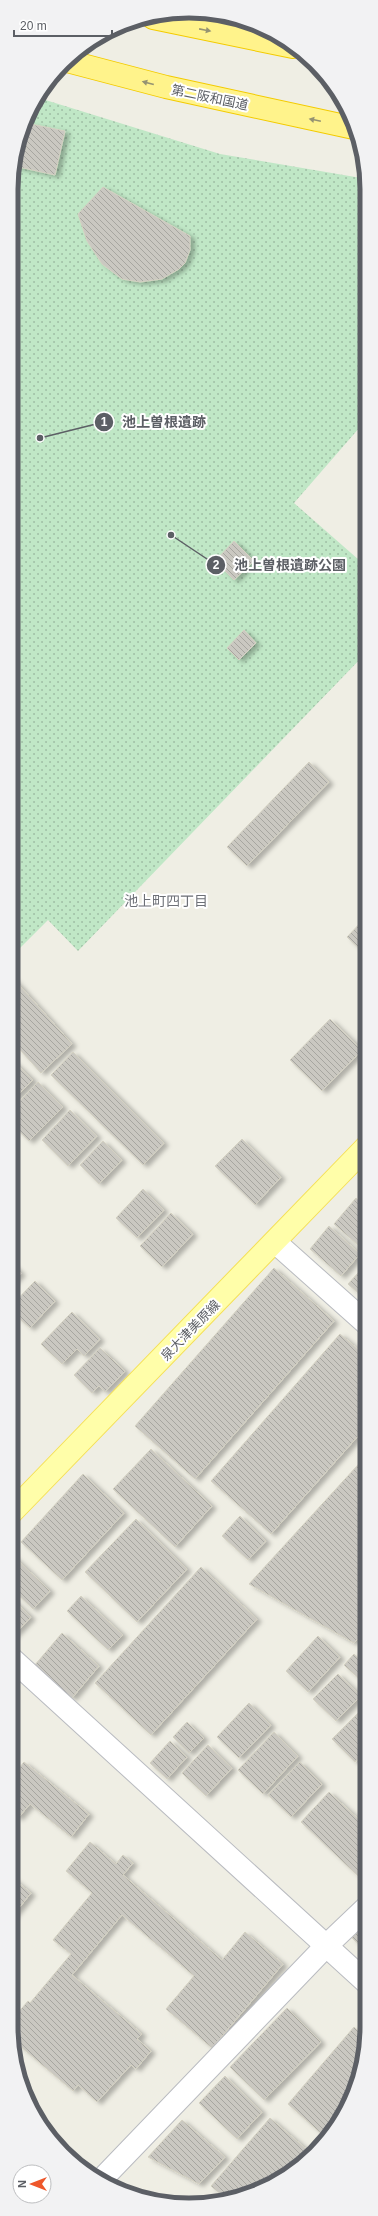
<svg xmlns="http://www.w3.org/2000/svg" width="378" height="2216" viewBox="0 0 378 2216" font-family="Helvetica,'Noto Sans JP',sans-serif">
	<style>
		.park { fill: url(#park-dots) }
		.building { fill: url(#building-back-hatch); stroke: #d4d1c2; filter: url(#shadow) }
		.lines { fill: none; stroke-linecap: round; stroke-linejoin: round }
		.minor-casing { stroke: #b9bbc0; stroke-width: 24 }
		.major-casing { stroke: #f5e057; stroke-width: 24 }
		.highway-casing { stroke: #f3cb00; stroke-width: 24 }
		.minor { stroke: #fff; stroke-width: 22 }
		.major { stroke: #fffea9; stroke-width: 22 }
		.highway { stroke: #fff38b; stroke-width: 22 }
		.oneway { fill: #959372 }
		.labels { text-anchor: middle; stroke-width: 4; stroke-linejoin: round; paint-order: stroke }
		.street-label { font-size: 13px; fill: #5c5f65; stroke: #fff }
		.neighbourhood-label { font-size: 14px; fill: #6d7077; stroke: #fff }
		.rim { fill: none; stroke: #5c5f65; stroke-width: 5 }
		.leader { fill: none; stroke: #5c5f65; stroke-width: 1.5 }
		.callout-dot { fill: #5c5f65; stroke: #fff; stroke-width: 1.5 }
		.mark-label { font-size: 12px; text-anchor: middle; font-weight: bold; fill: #fff }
		.callout-label { font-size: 14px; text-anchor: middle; font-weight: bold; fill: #5c5f65; stroke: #fff; stroke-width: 4; stroke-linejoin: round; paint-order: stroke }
	</style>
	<defs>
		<pattern id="park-dots" width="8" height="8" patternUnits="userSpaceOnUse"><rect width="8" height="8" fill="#c0e7c6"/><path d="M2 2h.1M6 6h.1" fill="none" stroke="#9fbea4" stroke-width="1.8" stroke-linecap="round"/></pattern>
		<pattern id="building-back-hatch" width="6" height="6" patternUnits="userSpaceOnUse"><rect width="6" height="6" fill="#cac8c1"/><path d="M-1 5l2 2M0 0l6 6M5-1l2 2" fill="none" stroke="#a7a6a0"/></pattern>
		<filter id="shadow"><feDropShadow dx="4.5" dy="2.5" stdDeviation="2" flood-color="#0004"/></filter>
	</defs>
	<rect width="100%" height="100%" fill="#efeee4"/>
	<polygon class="park" points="39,98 220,154 367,179 367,419 294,503 367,567 367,652 78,951 48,920 11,957 11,177 29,110"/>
	<g class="building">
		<polygon points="26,123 65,131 55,175 14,166"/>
		<polygon points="103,187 190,236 190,250 185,263 179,269 162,279 140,282 122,279 102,264 87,241 78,214"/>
		<polygon points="234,541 254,561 234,580 215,561"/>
		<polygon points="244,630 256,643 239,660 227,648"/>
		<polygon points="309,762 329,782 247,866 227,847"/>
		<polygon points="367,916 367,956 347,937"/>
		<polygon points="11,976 72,1044 41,1073 11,1040"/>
		<polygon points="330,1019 362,1050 322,1091 290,1060"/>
		<polygon points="73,1052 164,1143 143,1165 51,1075"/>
		<polygon points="11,1059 33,1080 11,1102"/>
		<polygon points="38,1082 63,1107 29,1141 11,1123 11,1110"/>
		<polygon points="70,1110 97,1136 68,1166 42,1140"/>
		<polygon points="242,1139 281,1177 255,1205 215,1166"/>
		<polygon points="103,1141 122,1160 99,1184 80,1165"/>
		<polygon points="143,1189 164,1210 137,1238 116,1218"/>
		<polygon points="356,1198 367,1208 367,1253 334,1224"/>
		<polygon points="171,1213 193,1234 162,1267 140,1246"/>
		<polygon points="329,1226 360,1254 341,1276 310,1249"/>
		<polygon points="11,1263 21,1273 11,1284"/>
		<polygon points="367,1263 367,1301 348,1284"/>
		<polygon points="274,1268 334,1321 195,1479 135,1426"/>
		<polygon points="35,1281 55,1301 30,1328 11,1311 11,1306"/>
		<polygon points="72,1312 100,1339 84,1356 77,1349 62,1364 41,1344"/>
		<polygon points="340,1334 367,1357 367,1426 271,1534 211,1481"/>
		<polygon points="100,1348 125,1371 105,1392 99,1386 92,1393 74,1375"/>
		<polygon points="151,1449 212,1506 175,1547 113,1489"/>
		<polygon points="367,1455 367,1630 354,1643 249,1584"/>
		<polygon points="83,1474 124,1513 62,1580 21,1542"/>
		<polygon points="240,1516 266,1541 248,1560 222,1536"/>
		<polygon points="136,1519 187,1569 137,1622 85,1572"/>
		<polygon points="11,1554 50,1591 33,1609 11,1588"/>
		<polygon points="201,1567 257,1619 151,1735 95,1683"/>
		<polygon points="81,1596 123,1635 108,1650 67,1611"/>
		<polygon points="11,1598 31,1617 11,1638"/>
		<polygon points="62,1633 99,1666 72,1698 34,1666"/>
		<polygon points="318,1636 340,1657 308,1692 286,1671"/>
		<polygon points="354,1654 367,1666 367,1686 344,1665"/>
		<polygon points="338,1674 361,1696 336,1721 313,1699"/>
		<polygon points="249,1703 271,1725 239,1758 217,1737"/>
		<polygon points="367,1704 367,1751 355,1762 332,1739"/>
		<polygon points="187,1722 204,1738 189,1753 173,1737"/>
		<polygon points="274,1732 298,1756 263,1794 238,1770"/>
		<polygon points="170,1741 187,1757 167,1779 150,1763"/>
		<polygon points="208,1745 232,1768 206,1796 182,1773"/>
		<polygon points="24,1762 89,1814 71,1837 30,1804 18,1818 11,1812 11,1778"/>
		<polygon points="300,1762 322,1784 291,1817 268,1795"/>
		<polygon points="329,1792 367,1827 367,1867 358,1876 301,1822"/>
		<polygon points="90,1842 116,1864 123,1855 133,1863 123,1875 222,1960 245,1932 283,1964 212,2048 166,2009 194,1976 122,1915 72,1975 142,2034 137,2039 151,2051 136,2069 131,2065 97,2102 78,2085 73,2091 14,2041 11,2027 11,2021 28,2001 30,2003 71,1954 53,1940 92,1893 66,1871"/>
		<polygon points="11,1877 31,1893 11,1918"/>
		<polygon points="367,1922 367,1952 352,1938"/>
		<polygon points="287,2008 321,2042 264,2100 230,2067"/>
		<polygon points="354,2027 367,2039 349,2106 325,2137 288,2104"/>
		<polygon points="225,2076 262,2112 237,2139 199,2103"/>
		<polygon points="270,2118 312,2154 307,2161 246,2195 225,2198 211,2186"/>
		<polygon points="182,2120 225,2157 199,2184 148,2157"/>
	</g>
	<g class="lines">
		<defs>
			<g id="minor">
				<polyline points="275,1242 367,1324"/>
				<polyline points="11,1658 367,1983"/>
				<polyline points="102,2179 326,1946 367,1907"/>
			</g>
			<polyline id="major" points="11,1513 367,1146"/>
			<g id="highway">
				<polyline points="153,18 293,47"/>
				<polyline points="67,61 166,87 354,128"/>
			</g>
		</defs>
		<use href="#minor" class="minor-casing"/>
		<use href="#major" class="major-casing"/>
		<use href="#highway" class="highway-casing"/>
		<use href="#minor" class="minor"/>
		<use href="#major" class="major"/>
		<use href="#highway" class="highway"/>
	</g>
	<defs><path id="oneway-solid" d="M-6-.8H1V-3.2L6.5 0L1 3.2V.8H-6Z"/></defs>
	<g class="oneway">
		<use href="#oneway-solid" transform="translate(205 30) rotate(11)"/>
		<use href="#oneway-solid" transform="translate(148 83) rotate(-165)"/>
		<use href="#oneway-solid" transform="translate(315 120) rotate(-168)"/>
	</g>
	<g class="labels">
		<g class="street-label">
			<text transform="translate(210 97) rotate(12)" y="5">第二阪和国道</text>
			<text transform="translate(190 1330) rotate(-46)" y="5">泉大津美原線</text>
		</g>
		<g class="neighbourhood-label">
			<text x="166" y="906">池上町四丁目</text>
		</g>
	</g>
	<path d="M0 0H378V2216H0ZM189 18H189A171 171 0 0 1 360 189V2027A171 171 0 0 1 189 2198H189A171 171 0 0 1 18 2027V189A171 171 0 0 1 189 18Z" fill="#f2f2f3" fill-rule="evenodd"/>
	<path class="rim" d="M189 18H189A171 171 0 0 1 360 189V2027A171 171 0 0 1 189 2198H189A171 171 0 0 1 18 2027V189A171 171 0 0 1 189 18Z"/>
	<path class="leader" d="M40 438L104 422M171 535L216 565"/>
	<g class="callout-dot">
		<circle cx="40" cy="438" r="4"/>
		<circle cx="171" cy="535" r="4"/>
		<circle cx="104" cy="422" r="10"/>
		<circle cx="216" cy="565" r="10"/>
	</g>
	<g class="mark-label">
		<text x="104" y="426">1</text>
		<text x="216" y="569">2</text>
	</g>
	<g class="callout-label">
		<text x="164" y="427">池上曽根遺跡</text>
		<text x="290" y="570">池上曽根遺跡公園</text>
	</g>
	<g transform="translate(32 2184) rotate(270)"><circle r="19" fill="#ffffff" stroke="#bebfc1"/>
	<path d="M0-3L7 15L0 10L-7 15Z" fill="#ee572b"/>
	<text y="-6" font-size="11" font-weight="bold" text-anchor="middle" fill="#5c5f65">N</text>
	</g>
	<path d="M14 30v6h98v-6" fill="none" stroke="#5c5f65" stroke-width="2"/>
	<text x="20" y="30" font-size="12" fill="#5c5f65" stroke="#ffffff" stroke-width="3" paint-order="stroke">20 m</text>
</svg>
